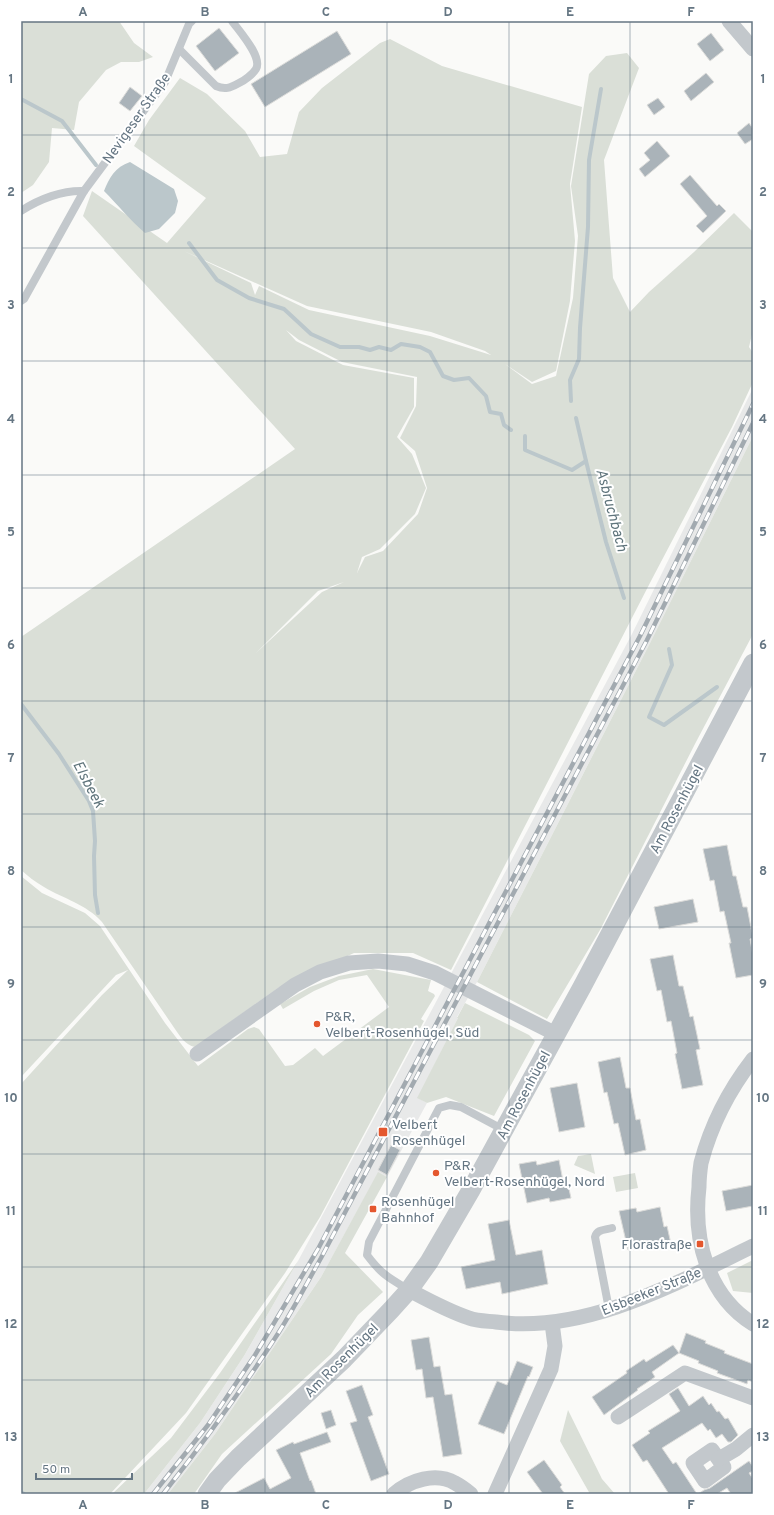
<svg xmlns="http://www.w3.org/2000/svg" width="774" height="1515" viewBox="0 0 774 1515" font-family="Overpass,sans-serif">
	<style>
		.built { fill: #e8e9e9 }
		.green { fill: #dadfd7; fill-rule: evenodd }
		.water { fill: #bbc7cb }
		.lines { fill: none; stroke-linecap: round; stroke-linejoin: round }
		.stream { stroke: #bbc7cb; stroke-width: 4 }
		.building { fill: #aab3b9; stroke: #dcdcda }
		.service { stroke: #c3c8cc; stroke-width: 8 }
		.minor { stroke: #c3c8cc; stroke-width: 15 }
		.tertiary { stroke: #c3c8cc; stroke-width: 19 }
		.rail-casing { stroke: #a2aab0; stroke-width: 4.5 }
		.rail { stroke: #fff; stroke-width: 3; stroke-dasharray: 9; stroke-linecap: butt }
		.grid { fill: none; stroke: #657683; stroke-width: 1; stroke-opacity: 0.55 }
		.poi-dot { fill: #e4572e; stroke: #fff; stroke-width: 1.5 }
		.labels { text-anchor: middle; stroke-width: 4; stroke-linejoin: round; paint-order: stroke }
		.street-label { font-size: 14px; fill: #657683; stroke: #fff }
		.poi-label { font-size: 14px; fill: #657683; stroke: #fff; text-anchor: start }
		.water-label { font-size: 15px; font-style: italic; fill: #60757c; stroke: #fff }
		.neatline { fill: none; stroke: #657683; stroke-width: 1.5 }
		.grid-label { font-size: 13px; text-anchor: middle; font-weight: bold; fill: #657683 }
	</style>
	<rect width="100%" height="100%" fill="#fafaf8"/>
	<polygon class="built" points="753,388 753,436 650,643 477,982 457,1017 458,1018 418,1098 427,1103 387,1177 378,1173 321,1277 215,1434 168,1494 144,1494 200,1423 244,1356 298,1261 632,634"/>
	<g class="green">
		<polygon points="21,21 119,21 134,43 153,57 139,62 121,62 106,70 79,102 74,130 52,128 49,162 33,185 21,193 21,83 23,84 21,82"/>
		<path d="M390 39 442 66 582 107 570 184 575 241 570 301 556 371 532 382 505 364 532 384 556 376 573 298 578 236 571 186 589 74 606 56 627 53 639 68 604 160 613 278 630 312 649 292 694 252 734 213 753 232V330L749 347 753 353V382L732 427 652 579 451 970 413 953H354L278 988 195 1047C185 1045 180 1036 175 1029L102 922C86 904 64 899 44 887 35 882 28 876 21 870V637L295 449 83 216 92 191 167 243 206 198 134 146 149 120 180 78 207 94 245 131 260 157 287 154 299 112 322 88 380 43ZM184 251 307 306 431 332 485 351 491 355 430 336 309 310 259 286 255 295 251 283ZM286 330 299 340 342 362 417 377 416 406 400 438 415 451 427 488 418 514 383 551 365 557 357 573 362 557 380 549 415 514 426 488 412 454 397 437 414 407V378L343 365 296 341ZM344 582 322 592 256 653 318 591Z"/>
		<polygon points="753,436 753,634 696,742 600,930 547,1019 477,982 650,643"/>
		<polygon points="21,876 42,893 85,913 100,926 165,1023 198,1066 248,1029 254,1027 259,1029 285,1066 293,1065 315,1048 323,1056 389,1007 367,975 339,980 314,991 283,1009 280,1004 310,987 339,976 373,969 431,980 428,991 434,994 435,996 421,1019 424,1021 320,1217 285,1273 186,1413 110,1494 21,1494 21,1084 102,995 128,970 116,975 21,1077"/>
		<polygon points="465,1003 529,1035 535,1041 494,1116 446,1097 427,1103 417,1098 458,1018 457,1018"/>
		<polygon points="591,1154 595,1174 574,1165 578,1156"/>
		<polygon points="378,1172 387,1177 345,1253 383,1292 358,1315 331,1354 222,1454 194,1494 168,1494 215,1434 321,1277"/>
		<polygon points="635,1173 638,1188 616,1192 613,1177"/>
		<polygon points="753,1260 753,1293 733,1291 727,1273"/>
		<polygon points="298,1261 244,1356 200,1423 144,1494 112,1494 171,1438 220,1373"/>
		<polygon points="568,1410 602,1479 615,1494 590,1494 560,1441"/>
	</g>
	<path class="water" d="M130 162 174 189 178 201 175 213 159 229 145 233C130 220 118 205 104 191 109 178 115 167 130 162Z"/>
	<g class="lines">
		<g class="stream">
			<polyline points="21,99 62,121 96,165"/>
			<polyline points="189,243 217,280 249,298 284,309 311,334 340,347 359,347 370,350 379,347 391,350 401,344 420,347 430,352 443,376 454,380 469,378 486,396 490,412 501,414 504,425 511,430"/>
			<polyline points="571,401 570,380 579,359 580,328 588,227 589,160 601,89"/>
			<polyline points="576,418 586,461"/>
			<polyline points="525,436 525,450 572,470 586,461 606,542 624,598"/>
			<polyline points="669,649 672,665 649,717 664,725 717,687"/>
			<polyline points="21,704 59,754 89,801 93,811 95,841 94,856 95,895 98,913"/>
			<polyline points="21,1492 24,1494"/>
		</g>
	</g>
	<g class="building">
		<polygon points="219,28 239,53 215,71 196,46"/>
		<polygon points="337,31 351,54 265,107 251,84"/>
		<polygon points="711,33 724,50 710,61 697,44"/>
		<polygon points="706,73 714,82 691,101 684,91"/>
		<polygon points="130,87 142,96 130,111 119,103"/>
		<polygon points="658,98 665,107 654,115 647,105"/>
		<polygon points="749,123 753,129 753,139 745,144 737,133"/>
		<polygon points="657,141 670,156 645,177 639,169 650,160 644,153"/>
		<polygon points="690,175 717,206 719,204 726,211 703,233 696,226 707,216 680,184"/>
		<polygon points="727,845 733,876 736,876 743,907 747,907 753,938 750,939 753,956 753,975 736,978 729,943 731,943 724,911 720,912 714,880 710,881 703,849"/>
		<polygon points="693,899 698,922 659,929 654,907"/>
		<polygon points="673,955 679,986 683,986 690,1017 693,1016 700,1049 696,1050 703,1085 682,1089 675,1054 677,1053 671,1021 667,1022 661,990 657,991 650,959"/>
		<polygon points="620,1057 626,1088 630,1088 636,1120 640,1119 646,1150 625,1155 618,1123 614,1124 607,1092 604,1093 598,1062"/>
		<polygon points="577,1083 585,1127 559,1132 550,1088"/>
		<polygon points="391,1145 400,1150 387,1175 378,1170"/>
		<polygon points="559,1160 563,1181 567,1180 571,1198 550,1202 549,1198 527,1203 519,1164 536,1161 537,1165"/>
		<polygon points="753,1185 753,1206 726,1211 722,1191"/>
		<polygon points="660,1207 664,1227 667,1226 671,1244 650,1249 650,1245 628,1250 619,1211 636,1208 637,1212"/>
		<polygon points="509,1220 516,1255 542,1250 548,1284 502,1294 500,1282 466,1289 461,1267 495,1260 488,1224"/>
		<polygon points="686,1333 706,1341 705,1343 725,1351 724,1353 753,1364 753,1382 748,1380 747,1384 717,1373 718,1371 698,1363 699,1361 679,1353"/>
		<polygon points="429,1337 434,1367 440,1366 445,1395 452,1394 462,1454 443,1457 433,1397 426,1398 422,1369 416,1370 411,1340"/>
		<polygon points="673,1345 679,1353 652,1372 655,1377 637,1389 638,1390 604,1415 592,1397 627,1373 626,1371 644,1359 646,1362"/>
		<polygon points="517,1361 533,1367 529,1377 528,1376 504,1434 478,1424 497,1381 507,1385"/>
		<polygon points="362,1385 373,1415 368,1417 389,1474 371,1481 350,1423 357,1421 346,1391"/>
		<polygon points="678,1388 689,1406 703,1396 709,1405 711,1403 717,1412 719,1411 725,1419 728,1418 738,1435 731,1442 728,1442 722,1434 716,1438 710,1429 708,1431 702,1423 662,1448 673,1464 676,1462 697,1494 669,1494 647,1460 643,1462 632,1445 650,1433 648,1431 680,1411 669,1394"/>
		<polygon points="331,1410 336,1425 326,1429 321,1413"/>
		<polygon points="327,1432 331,1442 300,1453 310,1481 311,1480 316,1494 233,1494 264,1478 270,1489 291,1478 276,1450 293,1442 294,1444"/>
		<polygon points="544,1460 562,1485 560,1487 565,1494 543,1494 527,1472"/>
		<polygon points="749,1461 753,1467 753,1471 749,1473 753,1479 753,1494 731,1494 727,1488 717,1494 698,1494 704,1490 710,1488"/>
	</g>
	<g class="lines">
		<g class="service">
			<path d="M179 49 216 86C225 90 230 88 239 83 244 81 253 74 256 69 263 57 239 31 232 21"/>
			<path d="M21 211C39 199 63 190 84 191"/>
			<polyline points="21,301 24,299 84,191 165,82 189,24 192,21"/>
			<path d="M409 1290C389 1278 381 1274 367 1255L369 1242 439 1108 450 1105 461 1107 504 1130"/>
			<path d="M609 1309 595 1237C597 1229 605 1230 612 1228"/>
		</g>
		<g class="minor">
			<polyline points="729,21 753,49"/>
			<polyline points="197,1054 295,985 320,972 349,963 378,961 407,964 435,973 556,1034"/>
			<path d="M753 1059C729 1090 711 1125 701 1163 700 1170 699 1179 699 1187 693 1239 707 1295 753 1324"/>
			<path d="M409 1290C428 1300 448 1311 469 1318 477 1321 487 1321 496 1322 585 1334 675 1284 753 1246"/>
			<polyline points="618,1417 685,1373 753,1398"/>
			<polygon points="712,1450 724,1467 705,1481 693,1463"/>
			<polyline points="719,1459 736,1449 753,1435"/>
			<path d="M394 1494C410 1480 436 1472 455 1483 461 1486 466 1490 471 1494"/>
			<polyline points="495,1494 551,1369 555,1346 552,1323"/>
		</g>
		<polyline class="tertiary" points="207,1494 217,1480 238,1458 344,1359 391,1310 409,1290 429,1262 471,1190 582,987 753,663"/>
		<defs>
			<g id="rail">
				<polyline points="153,1494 208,1425 255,1355 318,1249 640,636 753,404"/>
				<path d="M163 1494C204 1442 243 1388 279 1332 294 1308 307 1283 321 1258L647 640 753 423"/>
			</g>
		</defs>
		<use href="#rail" class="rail-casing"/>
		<use href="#rail" class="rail"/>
	</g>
	<path class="grid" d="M144 21V1494M265 21V1494M387 21V1494M509 21V1494M630 21V1494M21 135H753M21 248H753M21 361H753M21 475H753M21 588H753M21 701H753M21 814H753M21 927H753M21 1040H753M21 1154H753M21 1267H753M21 1380H753"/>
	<g class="poi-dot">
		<circle cx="317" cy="1024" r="4"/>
		<rect x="378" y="1127" width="10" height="10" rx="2"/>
		<circle cx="436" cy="1173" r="4"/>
		<rect x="369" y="1205" width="8" height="8" rx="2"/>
		<rect x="696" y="1240" width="8" height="8" rx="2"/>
	</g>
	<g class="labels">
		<g class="street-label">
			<text transform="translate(136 118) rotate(-55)" y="5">Nevigeser Straße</text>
			<text transform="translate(676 809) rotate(-62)" y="5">Am Rosenhügel</text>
			<text transform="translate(523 1095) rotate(-62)" y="5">Am Rosenhügel</text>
			<text transform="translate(651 1291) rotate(-22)" y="5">Elsbeeker Straße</text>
			<text transform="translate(341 1360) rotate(-45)" y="5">Am Rosenhügel</text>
		</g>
		<g class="poi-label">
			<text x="325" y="1021">P&amp;R,<tspan x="325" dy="16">Velbert-Rosenhügel, Süd</tspan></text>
			<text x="392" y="1129">Velbert<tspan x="392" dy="16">Rosenhügel</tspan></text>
			<text x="444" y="1170">P&amp;R,<tspan x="444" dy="16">Velbert-Rosenhügel, Nord</tspan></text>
			<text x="381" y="1206">Rosenhügel<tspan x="381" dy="16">Bahnhof</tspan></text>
			<text x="692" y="1249" text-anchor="end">Florastraße</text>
		</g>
		<g class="water-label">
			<text transform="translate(612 510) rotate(75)" y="5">Asbruchbach</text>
			<text transform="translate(89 784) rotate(62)" y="5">Elsbeek</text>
		</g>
	</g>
	<rect width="774" height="1515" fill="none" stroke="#ffffff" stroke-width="44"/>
	<path d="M36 1473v6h96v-6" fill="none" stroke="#657683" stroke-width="2"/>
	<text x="42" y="1473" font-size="12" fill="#657683" stroke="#ffffff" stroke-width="3" paint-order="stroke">50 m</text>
	<rect x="22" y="22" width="730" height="1471" class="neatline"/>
	<g class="grid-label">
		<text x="83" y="16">A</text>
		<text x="205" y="16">B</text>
		<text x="326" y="16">C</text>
		<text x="448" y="16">D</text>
		<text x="570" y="16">E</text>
		<text x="691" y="16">F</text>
		<text x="11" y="83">1</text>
		<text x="763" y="83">1</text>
		<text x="11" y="196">2</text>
		<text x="763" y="196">2</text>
		<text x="11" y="309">3</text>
		<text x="763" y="309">3</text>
		<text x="11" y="423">4</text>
		<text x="763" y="423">4</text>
		<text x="11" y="536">5</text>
		<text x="763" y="536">5</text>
		<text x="11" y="649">6</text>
		<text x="763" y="649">6</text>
		<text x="11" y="762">7</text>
		<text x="763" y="762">7</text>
		<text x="11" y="875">8</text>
		<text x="763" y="875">8</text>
		<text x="11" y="988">9</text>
		<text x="763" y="988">9</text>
		<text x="11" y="1102">10</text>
		<text x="763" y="1102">10</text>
		<text x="11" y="1215">11</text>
		<text x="763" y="1215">11</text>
		<text x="11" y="1328">12</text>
		<text x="763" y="1328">12</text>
		<text x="11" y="1441">13</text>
		<text x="763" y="1441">13</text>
		<text x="83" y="1509">A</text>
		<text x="205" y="1509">B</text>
		<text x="326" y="1509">C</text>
		<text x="448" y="1509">D</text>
		<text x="570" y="1509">E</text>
		<text x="691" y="1509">F</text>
	</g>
</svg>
